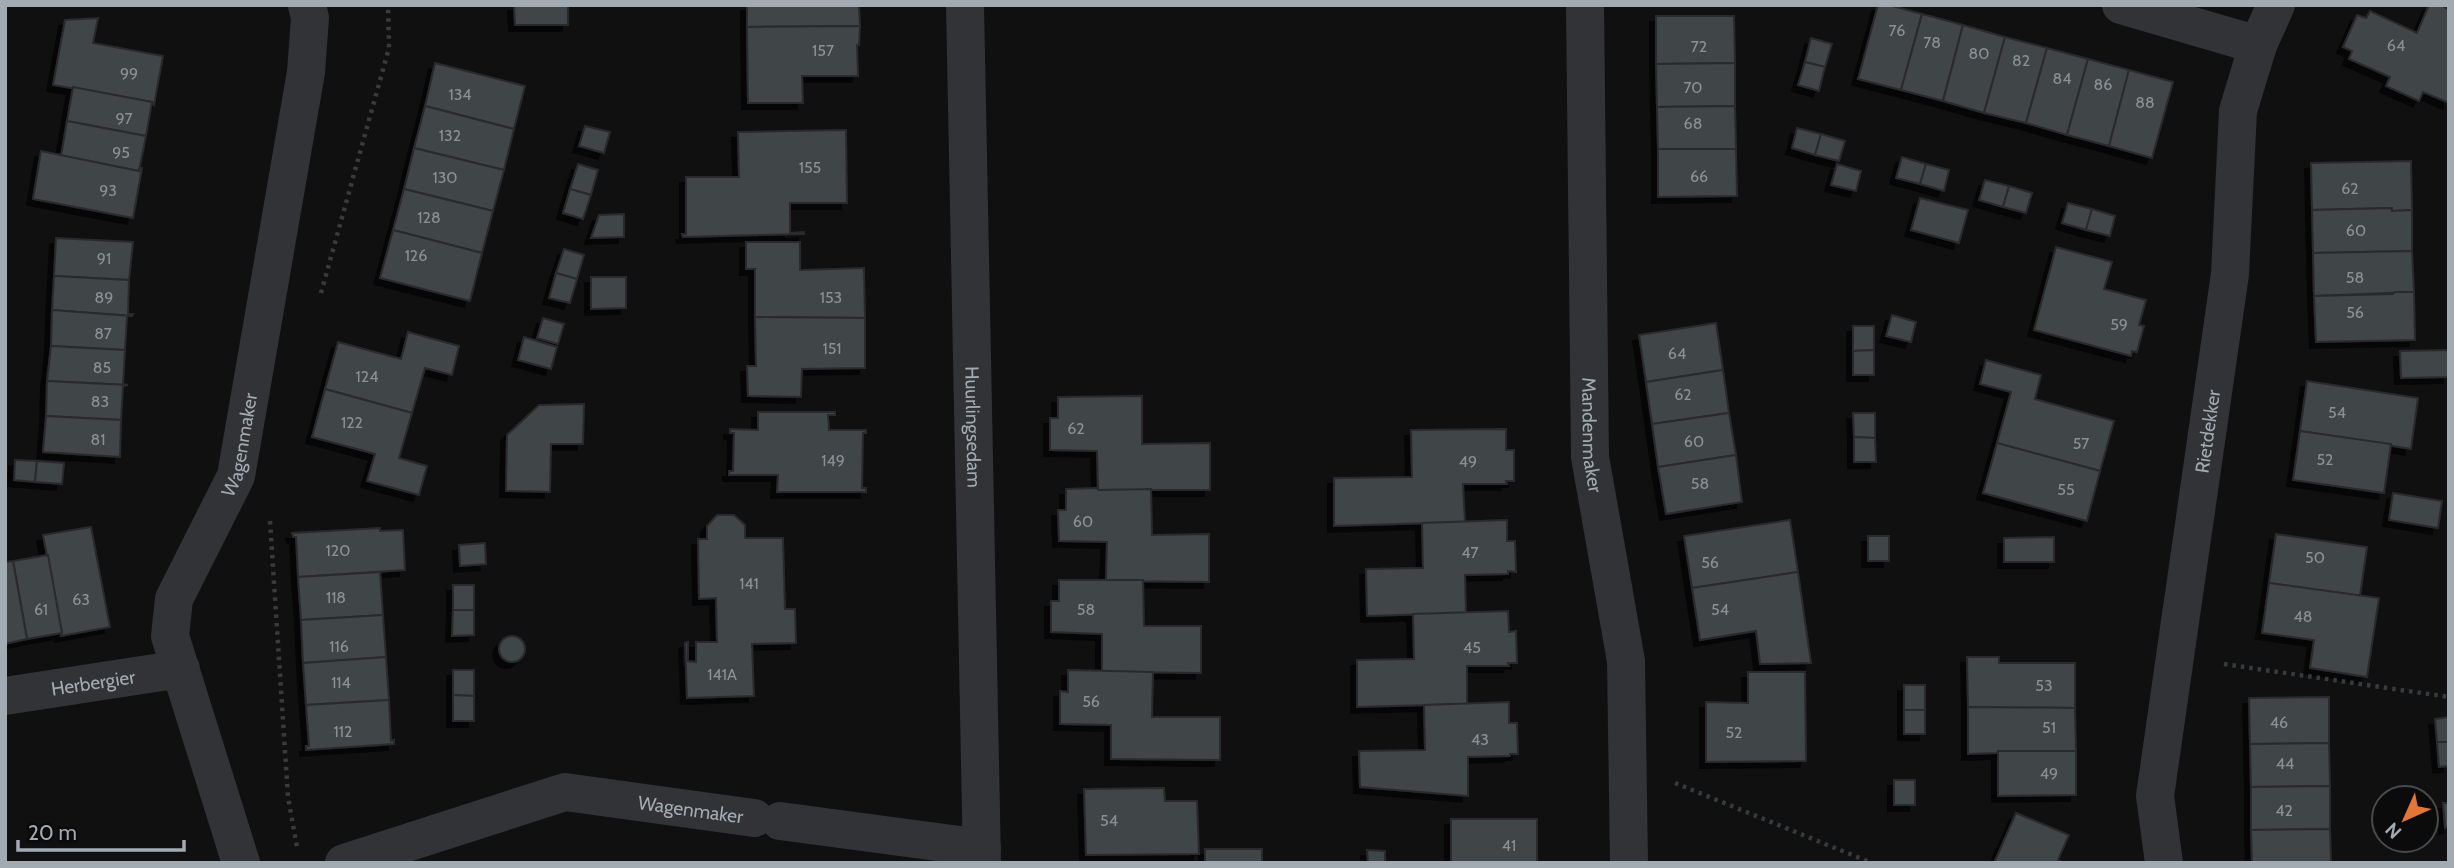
<svg xmlns="http://www.w3.org/2000/svg" width="2454" height="868" viewBox="0 0 2454 868" font-family="Cabin,sans-serif">
	<style>
		.building { fill: #414447; stroke: #2a2b2d; stroke-width: 2; filter: url(#shadow) }
		.lines { fill: none; stroke-linecap: round; stroke-linejoin: round }
		.path { stroke: #373b3d; stroke-width: 4.5; stroke-dasharray: 3.5 5; stroke-linecap: butt }
		.street { stroke: #313336; stroke-width: 38 }
		.labels { text-anchor: middle; stroke-width: 5; stroke-linejoin: round; paint-order: stroke }
		.number-label { font-size: 16px; fill: #8a9196 }
		.street-label { font-size: 19px; fill: #a2abb1; stroke: #0b0b0c }
	</style>
	<defs>
		<filter id="shadow"><feDropShadow dx="-6" dy="6" stdDeviation="0" flood-color="#0009"/></filter>
	</defs>
	<rect width="100%" height="100%" fill="#101011"/>
	<g class="building">
		<polygon points="514,5 568,5 568,25 515,25"/>
		<polygon points="747,5 856,5 859,7 860,26 747,27"/>
		<polygon points="1878,5 1889,5 1922,14 1901,90 1858,79"/>
		<polygon points="2429,5 2441,5 2449,10 2449,103 2423,92 2419,101 2386,86 2390,77 2349,59 2352,51 2343,47 2357,15 2366,18 2370,11 2417,33"/>
		<polygon points="1922,14 1963,25 1943,101 1901,90"/>
		<polygon points="1656,16 1734,16 1735,63 1656,64"/>
		<polygon points="98,18 93,43 163,56 154,105 152,102 53,85 65,20"/>
		<polygon points="1963,25 2005,37 1984,113 1943,101"/>
		<polygon points="860,26 859,45 857,45 858,76 802,76 803,103 748,103 747,27"/>
		<polygon points="2005,37 2047,48 2026,123 1984,113"/>
		<polygon points="1811,38 1832,44 1825,67 1805,62"/>
		<polygon points="2047,48 2088,59 2067,135 2026,123"/>
		<polygon points="2088,59 2129,70 2109,146 2067,135"/>
		<polygon points="1805,62 1825,67 1819,91 1798,85"/>
		<polygon points="435,63 525,86 514,129 425,106"/>
		<polygon points="1735,63 1735,106 1657,107 1656,64"/>
		<polygon points="2129,70 2173,82 2152,158 2109,146"/>
		<polygon points="73,87 152,102 146,136 67,121"/>
		<polygon points="425,106 514,129 504,170 414,148"/>
		<polygon points="1735,106 1736,149 1658,149 1657,107"/>
		<polygon points="67,121 146,136 139,171 61,156"/>
		<polygon points="585,126 610,132 604,153 579,146"/>
		<polygon points="1797,128 1821,134 1815,155 1792,148"/>
		<polygon points="846,130 847,203 790,203 790,233 804,232 804,234 683,237 682,234 686,234 686,177 739,177 738,132"/>
		<polygon points="1821,134 1845,141 1839,161 1815,155"/>
		<polygon points="414,148 504,170 493,211 404,189"/>
		<polygon points="1658,149 1736,149 1737,196 1658,197"/>
		<polygon points="41,151 139,171 140,168 142,168 133,218 33,199"/>
		<polygon points="1902,157 1926,164 1920,184 1896,178"/>
		<polygon points="2411,161 2412,210 2392,211 2392,208 2312,210 2311,163"/>
		<polygon points="578,164 598,170 591,195 570,189"/>
		<polygon points="1837,164 1861,171 1856,191 1831,185"/>
		<polygon points="1926,164 1949,170 1944,191 1920,184"/>
		<polygon points="1985,180 2009,186 2003,207 1979,200"/>
		<polygon points="2009,186 2032,193 2026,213 2003,207"/>
		<polygon points="404,189 493,211 482,253 393,230"/>
		<polygon points="570,189 591,195 583,219 563,213"/>
		<polygon points="1920,198 1968,210 1959,243 1911,230"/>
		<polygon points="2068,203 2092,209 2086,230 2062,223"/>
		<polygon points="2392,208 2392,211 2412,210 2412,251 2313,253 2312,210"/>
		<polygon points="2092,209 2115,216 2110,236 2086,230"/>
		<polygon points="624,214 624,237 591,238 599,215"/>
		<polygon points="393,230 482,253 470,301 380,278"/>
		<polygon points="56,238 133,242 129,280 54,276"/>
		<polygon points="746,242 800,242 800,270 864,268 865,318 755,317 755,269 746,269"/>
		<polygon points="2056,247 2112,262 2104,289 2146,300 2139,325 2144,326 2137,352 2132,351 2131,356 2034,330"/>
		<polygon points="564,249 584,255 577,279 556,273"/>
		<polygon points="2412,251 2414,292 2314,296 2313,253"/>
		<polygon points="556,273 577,279 570,303 549,298"/>
		<polygon points="54,276 129,280 128,314 133,314 132,316 52,310"/>
		<polygon points="591,277 626,277 626,308 591,309"/>
		<polygon points="2394,292 2414,292 2415,340 2316,342 2314,296 2393,294"/>
		<polygon points="52,310 132,316 127,316 125,350 51,346"/>
		<polygon points="1892,315 1916,322 1911,342 1886,336"/>
		<polygon points="755,317 865,318 865,368 802,369 801,397 748,396 747,366 756,366"/>
		<polygon points="543,318 564,324 558,344 537,338"/>
		<polygon points="1716,323 1723,370 1646,382 1639,335"/>
		<polygon points="1853,326 1874,326 1874,350 1853,351"/>
		<polygon points="408,332 459,346 452,375 425,368 412,413 325,389 338,342 401,359"/>
		<polygon points="524,337 557,347 551,369 518,360"/>
		<polygon points="51,346 125,350 123,384 128,385 47,381"/>
		<polygon points="1874,350 1874,375 1853,375 1853,351"/>
		<polygon points="2449,350 2449,377 2401,378 2400,351"/>
		<polygon points="1986,360 2041,375 2035,399 2114,421 2100,471 1997,443 2011,392 1980,384"/>
		<polygon points="1723,370 1729,413 1652,424 1646,382"/>
		<polygon points="47,381 128,385 123,386 121,420 46,416"/>
		<polygon points="2307,381 2418,398 2411,449 2300,431"/>
		<polygon points="325,389 412,413 399,458 427,466 419,495 367,481 375,454 312,437"/>
		<polygon points="1142,396 1142,444 1210,443 1210,490 1098,490 1097,451 1050,450 1050,418 1058,418 1058,397"/>
		<polygon points="584,404 583,444 551,444 550,492 506,491 507,435 539,405"/>
		<polygon points="758,412 835,412 835,415 828,415 829,430 866,430 866,433 863,433 862,488 866,488 866,492 777,492 778,475 729,475 729,471 733,471 734,433 730,433 730,429 758,430"/>
		<polygon points="1729,413 1736,455 1658,467 1652,424"/>
		<polygon points="1853,413 1875,413 1875,438 1854,437"/>
		<polygon points="46,416 121,420 120,457 43,452"/>
		<polygon points="1506,429 1506,450 1514,450 1514,481 1506,481 1507,484 1463,484 1465,522 1334,526 1334,478 1412,477 1411,430"/>
		<polygon points="2300,431 2391,444 2384,493 2293,480"/>
		<polygon points="1854,437 1875,438 1876,462 1854,462"/>
		<polygon points="1997,443 2100,471 2087,521 1983,493"/>
		<polygon points="1736,455 1742,502 1666,514 1658,467"/>
		<polygon points="15,460 37,461 35,482 14,480"/>
		<polygon points="37,461 64,463 62,484 35,482"/>
		<polygon points="1097,488 1098,490 1151,489 1152,535 1209,534 1209,582 1106,581 1107,542 1059,541 1058,510 1066,510 1066,489"/>
		<polygon points="2393,493 2442,501 2438,528 2389,520"/>
		<polygon points="717,515 734,515 745,525 745,538 783,538 785,609 795,609 796,643 752,644 754,696 687,698 685,643 688,642 688,661 696,662 696,642 717,642 716,598 699,599 698,539 707,539 707,526"/>
		<polygon points="1507,520 1507,541 1515,541 1516,572 1508,571 1508,574 1465,575 1466,613 1367,616 1366,569 1423,568 1422,523"/>
		<polygon points="1790,520 1798,572 1692,588 1684,536"/>
		<polygon points="91,527 110,627 61,636 62,633 43,535"/>
		<polygon points="380,528 380,531 403,530 405,570 298,577 296,537 293,537 292,533"/>
		<polygon points="2276,534 2367,547 2360,596 2269,583"/>
		<rect x="1868" y="536" width="21" height="25"/>
		<polygon points="2054,537 2054,562 2004,562 2004,538"/>
		<polygon points="485,543 486,564 460,566 459,545"/>
		<polygon points="48,555 62,633 27,639 13,561"/>
		<polygon points="13,561 27,639 5,644 5,562"/>
		<polygon points="380,572 383,615 301,620 298,577"/>
		<polygon points="1798,572 1811,663 1760,664 1756,631 1700,640 1692,588"/>
		<polygon points="1059,580 1143,580 1144,626 1201,626 1201,673 1102,672 1102,634 1051,632 1051,601 1059,601"/>
		<polygon points="2269,583 2379,598 2367,677 2310,668 2314,640 2262,633"/>
		<rect x="453" y="585" width="21" height="25"/>
		<polygon points="453,610 474,610 474,635 452,636"/>
		<polygon points="1508,611 1509,632 1516,631 1517,663 1508,663 1509,666 1467,666 1467,704 1357,707 1357,660 1414,659 1413,614"/>
		<polygon points="383,615 386,657 303,663 301,620"/>
		<circle cx="512" cy="649" r="13"/>
		<polygon points="386,657 389,700 306,705 303,663"/>
		<polygon points="1967,657 1999,657 1999,663 2075,663 2075,708 1968,707"/>
		<polygon points="453,670 474,670 474,696 453,695"/>
		<polygon points="1068,670 1153,672 1152,717 1220,717 1220,760 1111,759 1111,725 1060,724 1060,691 1068,692"/>
		<polygon points="1748,672 1805,672 1806,761 1706,762 1706,702 1748,703"/>
		<rect x="1904" y="685" width="21" height="25"/>
		<polygon points="453,695 474,696 474,721 453,721"/>
		<polygon points="2329,697 2329,743 2250,744 2249,698"/>
		<polygon points="389,700 391,741 394,740 394,744 306,750 306,746 309,746 306,705"/>
		<polygon points="1509,702 1509,723 1517,723 1518,754 1510,754 1510,756 1468,757 1468,796 1360,787 1359,751 1425,750 1424,705"/>
		<polygon points="1968,707 2075,708 2076,751 1998,751 1997,753 1968,754"/>
		<rect x="1904" y="710" width="21" height="24"/>
		<polygon points="2449,717 2449,742 2437,742 2435,719"/>
		<polygon points="2437,742 2449,742 2449,766 2439,767"/>
		<polygon points="2329,743 2330,786 2251,787 2250,744"/>
		<polygon points="1998,751 2076,751 2076,795 1998,796"/>
		<rect x="1894" y="780" width="21" height="25"/>
		<polygon points="2330,786 2330,829 2251,830 2251,787"/>
		<polygon points="1164,788 1165,801 1197,801 1199,854 1086,855 1084,789"/>
		<polygon points="2443,803 2449,803 2449,827 2445,828"/>
		<polygon points="2016,813 2069,835 2058,860 2064,863 1994,863"/>
		<rect x="1451" y="819" width="86" height="44"/>
		<polygon points="2330,829 2331,863 2252,863 2251,830"/>
		<rect x="1205" y="849" width="57" height="14"/>
		<polygon points="1367,850 1385,851 1385,863 1368,863"/>
	</g>
	<g class="lines">
		<g class="path">
			<polyline points="321,293 389,48 388,5"/>
			<polyline points="270,521 288,797 297,847"/>
			<polyline points="2224,664 2449,697"/>
			<polyline points="1675,783 1872,863"/>
		</g>
		<g class="street">
			<path id="s1" d="M965 5 982 863"/>
			<path id="s2" d="M1585 5 1590 457 1626 661 1629 863"/>
			<polyline points="2121,5 2258,45"/>
			<path id="s3" d="M5 696 181 669"/>
			<polyline points="780,821 982,848"/>
			<path id="s4" d="M241 863 170 636 174 599 236 476 306 72 310 18 307 5"/>
			<path id="s5" d="M344 863 565 792 754 818"/>
			<path id="s6" d="M2164 863 2155 796 2230 274 2238 111 2258 45 2276 5"/>
		</g>
	</g>
	<g class="labels">
		<g class="number-label">
			<text x="1897" y="36">76</text>
			<text x="1932" y="48">78</text>
			<text x="2396" y="51">64</text>
			<text x="1699" y="52">72</text>
			<text x="823" y="56">157</text>
			<text x="1979" y="59">80</text>
			<text x="2021" y="66">82</text>
			<text x="129" y="79">99</text>
			<text x="2062" y="84">84</text>
			<text x="2103" y="90">86</text>
			<text x="1693" y="93">70</text>
			<text x="460" y="100">134</text>
			<text x="2145" y="108">88</text>
			<text x="124" y="124">97</text>
			<text x="1693" y="129">68</text>
			<text x="450" y="141">132</text>
			<text x="121" y="158">95</text>
			<text x="810" y="173">155</text>
			<text x="1699" y="182">66</text>
			<text x="445" y="183">130</text>
			<text x="2350" y="194">62</text>
			<text x="108" y="196">93</text>
			<text x="429" y="223">128</text>
			<text x="2356" y="236">60</text>
			<text x="416" y="261">126</text>
			<text x="104" y="264">91</text>
			<text x="2355" y="283">58</text>
			<text x="104" y="303">89</text>
			<text x="831" y="303">153</text>
			<text x="2355" y="318">56</text>
			<text x="2119" y="330">59</text>
			<text x="103" y="339">87</text>
			<text x="832" y="354">151</text>
			<text x="1677" y="359">64</text>
			<text x="102" y="373">85</text>
			<text x="367" y="382">124</text>
			<text x="1683" y="400">62</text>
			<text x="100" y="407">83</text>
			<text x="2337" y="418">54</text>
			<text x="352" y="428">122</text>
			<text x="1076" y="434">62</text>
			<text x="98" y="445">81</text>
			<text x="1694" y="447">60</text>
			<text x="2081" y="449">57</text>
			<text x="2325" y="465">52</text>
			<text x="833" y="466">149</text>
			<text x="1468" y="467">49</text>
			<text x="1700" y="489">58</text>
			<text x="2066" y="495">55</text>
			<text x="1083" y="527">60</text>
			<text x="338" y="556">120</text>
			<text x="1470" y="558">47</text>
			<text x="2315" y="563">50</text>
			<text x="1710" y="568">56</text>
			<text x="749" y="589">141</text>
			<text x="336" y="603">118</text>
			<text x="81" y="605">63</text>
			<text x="41" y="615">61</text>
			<text x="1086" y="615">58</text>
			<text x="1720" y="615">54</text>
			<text x="2303" y="622">48</text>
			<text x="339" y="652">116</text>
			<text x="1472" y="653">45</text>
			<text x="722" y="680">141A</text>
			<text x="341" y="688">114</text>
			<text x="2044" y="691">53</text>
			<text x="1091" y="707">56</text>
			<text x="2279" y="728">46</text>
			<text x="2049" y="733">51</text>
			<text x="343" y="737">112</text>
			<text x="1734" y="738">52</text>
			<text x="1480" y="745">43</text>
			<text x="2285" y="769">44</text>
			<text x="2049" y="779">49</text>
			<text x="2284" y="816">42</text>
			<text x="1109" y="826">54</text>
			<text x="1509" y="851">41</text>
		</g>
		<g class="street-label">
			<text dy="7" stroke="none"><textPath href="#s1" startOffset="422">Huurlingsedam</textPath></text>
			<text dy="7" stroke="none"><textPath href="#s6" startOffset="436">Rietdekker</textPath></text>
			<text dy="7" stroke="none"><textPath href="#s2" startOffset="430">Mandenmaker</textPath></text>
			<text dy="7" stroke="none"><textPath href="#s4" startOffset="444">Wagenmaker</textPath></text>
			<text dy="7" stroke="none"><textPath href="#s3" startOffset="89">Herbergier</textPath></text>
			<text dy="7" stroke="none"><textPath href="#s5" startOffset="359">Wagenmaker</textPath></text>
		</g>
	</g>
	<rect width="2454" height="868" fill="none" stroke="#a2abb1" stroke-width="14"/>
	<g transform="translate(2405 819) rotate(225)"><circle r="33" fill="#0b0b0c" stroke="#474b4e" stroke-width="2"/>
	<path d="M0-5L12 26L0 18L-12 26Z" fill="#e47635"/>
	<text y="-10" font-size="19" font-weight="bold" text-anchor="middle" fill="#a2abb1">N</text>
	</g>
	<path d="M18 840v10h166v-10" fill="none" stroke="#a2abb1" stroke-width="3.5"/>
	<text x="28" y="840" font-size="21" fill="#a2abb1" stroke="#0b0b0c" stroke-width="5" paint-order="stroke">20 m</text>
</svg>
